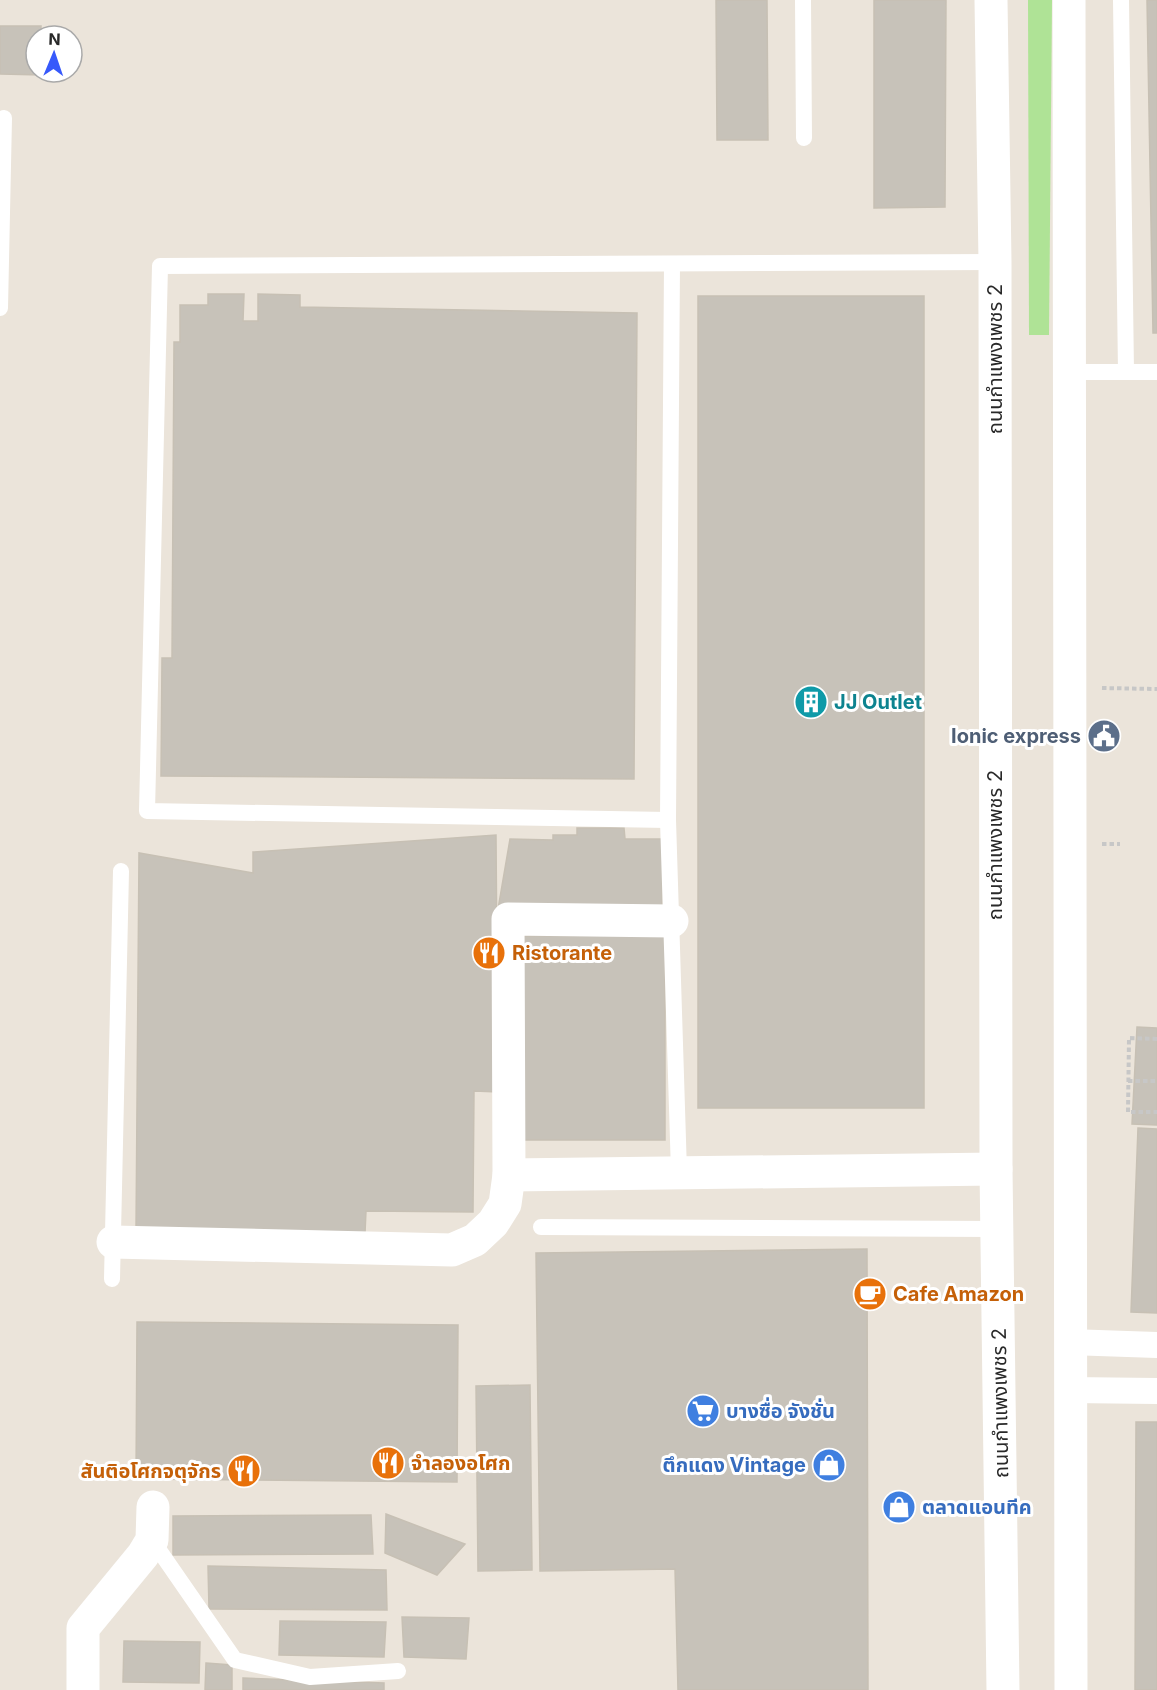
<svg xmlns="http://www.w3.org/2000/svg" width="1157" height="1690" viewBox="0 0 1157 1690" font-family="Inter,'Noto Sans Thai',sans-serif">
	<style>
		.green { fill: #afe396 }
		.building { fill: #c7c2b9; stroke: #c7c0b4; stroke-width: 1.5 }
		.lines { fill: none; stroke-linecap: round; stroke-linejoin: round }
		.path { stroke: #c7c7c7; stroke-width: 4; stroke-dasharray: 4.5 3; stroke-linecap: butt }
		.service { stroke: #fff; stroke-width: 16 }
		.pedestrian { stroke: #fff; stroke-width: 26 }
		.minor { stroke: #fff; stroke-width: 33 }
		.secondary { stroke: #fff; stroke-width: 33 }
		.labels { text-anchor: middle; stroke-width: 6; stroke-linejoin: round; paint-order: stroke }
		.street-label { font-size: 20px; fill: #292929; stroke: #fff }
		.culture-label { font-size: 20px; font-weight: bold; fill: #0d838f; stroke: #fff; text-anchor: start }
		.service-label { font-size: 20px; font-weight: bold; fill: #4e5e75; stroke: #fff; text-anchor: end }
		.food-label { font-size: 20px; font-weight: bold; fill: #c56008; stroke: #fff; text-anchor: start }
		.shop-label { font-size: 20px; font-weight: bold; fill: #366cbe; stroke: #fff; text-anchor: start }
	</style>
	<rect width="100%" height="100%" fill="#ebe4da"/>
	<polygon class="green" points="1028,0 1052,0 1049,335 1029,335"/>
	<g class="building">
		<polygon points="716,0 767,0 768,140 717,140"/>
		<polygon points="874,0 946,0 945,207 874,208"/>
		<polygon points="1147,0 1157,0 1157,333 1153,333"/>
		<polygon points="0,26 41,26 41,36 36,36 36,72 41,72 41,75 0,74"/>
		<polygon points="208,294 244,294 243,321 258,321 258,294 300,295 300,307 637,313 634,779 161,776 162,658 172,658 174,342 180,342 180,305 208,305"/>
		<rect x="698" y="296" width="226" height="812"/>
		<polygon points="577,828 624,828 625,839 663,839 662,909 497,915 510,839 553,840 553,835 577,835"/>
		<polygon points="496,835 498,1092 474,1091 473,1212 366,1211 365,1233 136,1231 139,853 253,873 253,852"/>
		<polygon points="665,935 665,1140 515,1140 516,936"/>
		<polygon points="1137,1027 1157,1028 1157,1125 1132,1124"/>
		<polygon points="1138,1128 1157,1129 1157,1313 1131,1312"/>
		<polygon points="867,1249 868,1690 678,1690 675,1569 540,1571 536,1253"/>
		<polygon points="137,1322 458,1325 457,1482 136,1479"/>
		<polygon points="530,1385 532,1570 478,1571 476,1386"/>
		<polygon points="1136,1422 1157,1422 1157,1690 1135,1690"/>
		<polygon points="386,1514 465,1544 437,1575 385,1553"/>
		<polygon points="371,1515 373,1554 173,1555 173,1516"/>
		<polygon points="208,1566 386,1570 387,1610 209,1609"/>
		<polygon points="402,1617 469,1618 466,1659 404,1657"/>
		<polygon points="280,1621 386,1622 384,1657 279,1655"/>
		<polygon points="124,1641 200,1642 199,1683 123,1682"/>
		<polygon points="206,1663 232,1665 232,1690 205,1690"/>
		<polygon points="243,1678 384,1683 384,1690 243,1690"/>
	</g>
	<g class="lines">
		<g class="path">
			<polyline points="1102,688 1157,689"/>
			<polyline points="1102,844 1120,844"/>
			<polyline points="1157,1039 1129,1038 1128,1112 1157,1112"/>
			<polyline points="1128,1081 1157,1081"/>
		</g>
		<g class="service">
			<polyline points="803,0 804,138"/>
			<polyline points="1121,0 1126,372"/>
			<polyline points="672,264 668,820 679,1172"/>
			<polyline points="0,308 4,118"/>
			<polyline points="1069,372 1157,372"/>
			<polyline points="668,820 147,811 160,266 995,262"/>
			<polyline points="541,1227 998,1229"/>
			<polyline points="112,1279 121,871"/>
			<polyline points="152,1540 235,1660 310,1677 398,1671"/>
		</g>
		<g class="pedestrian">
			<polyline points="1069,1342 1157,1345"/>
			<polyline points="1069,1390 1157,1391"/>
		</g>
		<g class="minor">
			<polyline points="509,1175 996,1169"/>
			<polyline points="113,1242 452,1250 475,1240 493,1223 505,1204 509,1175 508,919 672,921"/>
			<polyline points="83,1690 83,1628 143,1555 152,1540 153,1507"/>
		</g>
		<g class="secondary">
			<polyline points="991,0 995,262 996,1169 1003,1690"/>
			<polyline points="1069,0 1071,1690"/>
		</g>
	</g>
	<defs>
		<symbol id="building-disc" viewBox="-11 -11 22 22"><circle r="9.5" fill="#0f9aa8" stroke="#fff"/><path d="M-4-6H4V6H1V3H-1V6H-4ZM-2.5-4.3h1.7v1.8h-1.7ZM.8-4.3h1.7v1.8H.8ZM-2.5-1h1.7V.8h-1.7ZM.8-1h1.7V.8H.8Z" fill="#fff"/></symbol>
		<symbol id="civic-disc" viewBox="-11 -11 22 22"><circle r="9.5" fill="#5c6f8a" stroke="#fff"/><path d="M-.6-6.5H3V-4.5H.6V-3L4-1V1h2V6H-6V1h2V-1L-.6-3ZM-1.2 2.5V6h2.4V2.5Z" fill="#fff"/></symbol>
		<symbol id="restaurant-disc" viewBox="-11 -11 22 22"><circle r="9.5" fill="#e8710a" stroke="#fff"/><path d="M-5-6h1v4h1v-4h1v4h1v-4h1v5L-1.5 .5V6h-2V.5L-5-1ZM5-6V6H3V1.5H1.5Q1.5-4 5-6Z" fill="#fff"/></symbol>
		<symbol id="cafe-disc" viewBox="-11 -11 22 22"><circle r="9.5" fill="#e8710a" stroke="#fff"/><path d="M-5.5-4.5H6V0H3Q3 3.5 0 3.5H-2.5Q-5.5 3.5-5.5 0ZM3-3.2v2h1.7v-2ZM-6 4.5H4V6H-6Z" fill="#fff"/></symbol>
		<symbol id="supermarket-disc" viewBox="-11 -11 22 22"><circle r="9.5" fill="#3f7fe0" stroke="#fff"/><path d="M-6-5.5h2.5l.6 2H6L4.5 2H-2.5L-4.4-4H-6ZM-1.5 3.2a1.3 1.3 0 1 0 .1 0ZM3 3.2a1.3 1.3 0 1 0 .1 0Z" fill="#fff"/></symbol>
		<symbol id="shop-disc" viewBox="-11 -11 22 22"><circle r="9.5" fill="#3f7fe0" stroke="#fff"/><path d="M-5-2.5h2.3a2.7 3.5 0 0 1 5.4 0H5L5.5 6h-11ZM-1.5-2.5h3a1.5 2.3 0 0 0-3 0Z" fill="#fff"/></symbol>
	</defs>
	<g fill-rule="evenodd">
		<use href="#building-disc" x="792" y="683" width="38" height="38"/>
		<use href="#civic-disc" x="1085" y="717" width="38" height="38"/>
		<use href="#restaurant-disc" x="470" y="934" width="38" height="38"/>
		<use href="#cafe-disc" x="851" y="1275" width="38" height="38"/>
		<use href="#supermarket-disc" x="684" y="1392" width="38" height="38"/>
		<use href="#restaurant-disc" x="369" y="1444" width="38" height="38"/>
		<use href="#shop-disc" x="810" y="1446" width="38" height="38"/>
		<use href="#restaurant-disc" x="225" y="1452" width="38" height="38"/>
		<use href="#shop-disc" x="880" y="1488" width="38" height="38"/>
	</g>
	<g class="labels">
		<g class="street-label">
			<text transform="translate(995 359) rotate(-90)" y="7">ถนนกำแพงเพชร 2</text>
			<text transform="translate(995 845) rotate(-90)" y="7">ถนนกำแพงเพชร 2</text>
			<text transform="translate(1000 1403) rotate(-91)" y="7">ถนนกำแพงเพชร 2</text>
		</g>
		<g class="culture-label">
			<text x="834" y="709">JJ Outlet</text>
		</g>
		<g class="service-label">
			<text x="1081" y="743">Ionic express</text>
		</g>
		<g class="food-label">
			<text x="512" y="960">Ristorante</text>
			<text x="893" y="1301">Cafe Amazon</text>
			<text x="411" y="1470">จำลองอโศก</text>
			<text x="221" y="1478" text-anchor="end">สันติอโศกจตุจักร</text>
		</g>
		<g class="shop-label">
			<text x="726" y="1418">บางซื่อ จังชั่น</text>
			<text x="806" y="1472" text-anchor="end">ตึกแดง Vintage</text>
			<text x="922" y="1514">ตลาดแอนทีค</text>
		</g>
	</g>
	<g transform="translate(54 54) rotate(2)"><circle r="28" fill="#ffffff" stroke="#a9a9a9" stroke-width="1.5"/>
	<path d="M0-4.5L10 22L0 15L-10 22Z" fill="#3759fb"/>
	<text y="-9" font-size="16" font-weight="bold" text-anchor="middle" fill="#292929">N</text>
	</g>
</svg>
